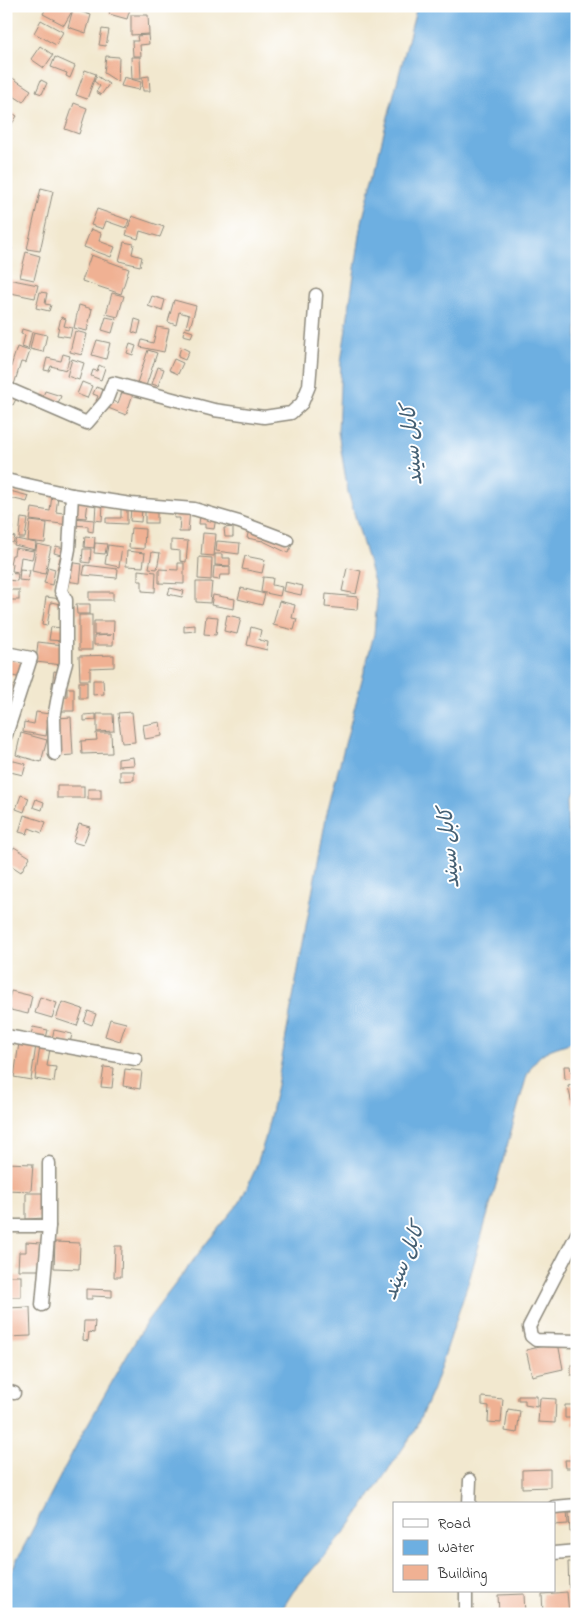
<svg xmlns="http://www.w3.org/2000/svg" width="583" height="1620" viewBox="0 0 583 1620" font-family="'Indie Flower','Playpen Sans Arabic',sans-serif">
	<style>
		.water { fill: #6dafe1; stroke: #4c6d86 }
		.building { fill: #f0b193 }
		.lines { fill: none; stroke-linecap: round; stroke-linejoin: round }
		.street-casing { stroke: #8e8a7d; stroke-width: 15 }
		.street { stroke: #fff; stroke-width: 12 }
		.labels { text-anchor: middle; stroke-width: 4; stroke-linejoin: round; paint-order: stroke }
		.water-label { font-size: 21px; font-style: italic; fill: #456074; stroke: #fff }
	</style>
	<rect width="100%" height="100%" fill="#fff"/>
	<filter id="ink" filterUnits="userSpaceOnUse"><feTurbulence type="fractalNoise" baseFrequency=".02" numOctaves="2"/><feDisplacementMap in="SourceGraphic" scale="10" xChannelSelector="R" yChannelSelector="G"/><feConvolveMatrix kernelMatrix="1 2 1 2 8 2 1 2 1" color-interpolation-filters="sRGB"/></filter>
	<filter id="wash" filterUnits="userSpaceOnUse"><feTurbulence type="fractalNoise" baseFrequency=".0096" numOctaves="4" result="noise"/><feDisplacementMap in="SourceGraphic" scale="20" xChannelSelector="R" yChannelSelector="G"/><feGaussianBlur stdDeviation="1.12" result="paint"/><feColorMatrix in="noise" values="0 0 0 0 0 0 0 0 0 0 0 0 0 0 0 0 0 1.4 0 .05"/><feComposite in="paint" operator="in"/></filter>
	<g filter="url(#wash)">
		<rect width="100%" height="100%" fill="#f2e8cf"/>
		<path class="water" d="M417 6H577V765L567 802 568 830 577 844V1040C550 1051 541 1047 527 1075L470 1277 447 1348 433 1389 414 1432 350 1526 293 1592 279 1614H6V1581L81 1436 147 1321 208 1241 240 1202 255 1170 265 1139 277 1085 327 812 374 634 377 599 374 582 348 492 338 432 341 362 362 222 384 132Z"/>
		<g id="blocks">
			<g class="building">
				<polygon points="47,6 75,6 64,25 43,14"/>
				<polygon points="111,6 120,6 130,9 127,19 109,14"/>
				<polygon points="73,9 91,15 86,33 68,27"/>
				<polygon points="131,15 148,15 149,34 131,35"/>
				<polygon points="41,20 63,32 56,45 34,33"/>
				<polygon points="102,29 109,30 106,46 99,45"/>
				<polygon points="148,35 149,44 140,45 141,56 133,56 132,41 138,41 137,36"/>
				<polygon points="40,46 53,55 44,68 31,59"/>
				<polygon points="106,56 119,57 118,82 104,73"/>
				<polygon points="55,57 75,66 70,78 66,76 67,73 51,67"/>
				<polygon points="131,57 140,57 141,79 132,79"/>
				<polygon points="85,70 96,74 87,99 76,95"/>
				<polygon points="97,76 109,84 101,95 96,92 100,86 94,81"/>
				<polygon points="149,76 150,91 143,91 142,77"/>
				<polygon points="11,77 31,90 23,102 9,93 6,97 6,84"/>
				<polygon points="124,77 141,82 139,90 121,86"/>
				<polygon points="41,80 47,83 42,94 36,92"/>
				<polygon points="74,103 87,108 79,134 65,129"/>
				<polygon points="6,109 17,116 6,133"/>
				<polygon points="6,177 11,177 9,210 6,210"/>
				<polygon points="41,188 53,191 40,251 27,249"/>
				<polygon points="97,209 129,220 126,228 106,221 103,229 91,225"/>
				<polygon points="132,216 164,227 160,237 140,231 138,239 126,235"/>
				<polygon points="91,229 101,233 99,241 115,247 111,257 84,247"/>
				<polygon points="124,242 134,244 132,254 142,257 140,266 119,261"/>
				<polygon points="6,247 12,248 10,259 6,258"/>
				<polygon points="26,252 40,256 34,280 20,277"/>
				<polygon points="91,255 129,269 121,294 82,281"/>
				<polygon points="8,279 38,285 35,298 6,292"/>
				<polygon points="40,292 47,293 45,304 51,305 49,311 36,308"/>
				<polygon points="112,293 124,296 118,317 106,314"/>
				<polygon points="152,296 165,300 162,311 148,306"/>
				<polygon points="174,300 196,306 190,328 186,327 189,315 179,312 176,325 168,322"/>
				<polygon points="79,305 92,309 87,331 74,328"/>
				<polygon points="61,317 66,319 64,326 72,328 70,337 57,335"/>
				<polygon points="106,317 116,319 112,333 102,330"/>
				<polygon points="135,319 141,321 138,334 132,332"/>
				<polygon points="157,327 169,329 164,352 140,347 142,340 153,343"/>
				<polygon points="22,329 32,332 28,349 22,347 25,335 21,334"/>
				<polygon points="184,329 193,332 191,337 183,335"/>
				<polygon points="75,331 87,334 82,355 70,352"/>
				<polygon points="34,332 47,335 43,352 30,349"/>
				<polygon points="97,340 110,343 106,359 92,355"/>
				<polygon points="130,344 136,346 133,355 127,353"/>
				<polygon points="17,347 30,351 26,363 21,362 13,388 6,383"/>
				<polygon points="181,347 189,351 185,360 178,357"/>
				<polygon points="148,350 157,353 146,386 137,383"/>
				<polygon points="63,354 70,356 66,370 51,366 49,371 44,370 47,358 61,361"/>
				<polygon points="72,359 84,363 79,380 67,376"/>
				<polygon points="174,359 183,363 178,374 169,370"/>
				<polygon points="99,365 105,368 101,380 91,376 93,370 97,371"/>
				<polygon points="158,367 164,369 158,386 152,384"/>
				<polygon points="82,382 92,386 87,398 77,394"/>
				<polygon points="96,387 107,391 102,404 96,401 98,396 93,394"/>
				<polygon points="124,387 134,391 126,415 108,408 111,400 118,403"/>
				<polygon points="45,391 61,396 57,406 41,401"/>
				<polygon points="7,392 17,397 13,405 6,402"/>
				<polygon points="6,490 29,496 27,502 6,497"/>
				<polygon points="52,495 58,496 56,512 70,514 69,525 30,520 32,508 50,511"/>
				<polygon points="76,501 88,502 86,518 75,517"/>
				<polygon points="96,503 103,504 102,521 95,520"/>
				<polygon points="121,505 127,505 127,524 106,523 106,518 121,518"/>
				<polygon points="131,507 142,508 141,522 130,521"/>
				<rect x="145" y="509" width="12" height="14"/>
				<polygon points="175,509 190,510 188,532 179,532 180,518 174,518"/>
				<polygon points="6,515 12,515 12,530 6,529"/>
				<polygon points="200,516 216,518 214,529 205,528 205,524 199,524"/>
				<polygon points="21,518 28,519 25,538 19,538"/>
				<polygon points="73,518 94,520 93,532 88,531 88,526 72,525"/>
				<polygon points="30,521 47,523 45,543 28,541"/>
				<polygon points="233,527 233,537 225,537 224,528"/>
				<polygon points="131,528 145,529 144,549 129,548"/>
				<polygon points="249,529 265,533 263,541 247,538"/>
				<polygon points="203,533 216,534 214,556 201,555"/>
				<polygon points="267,534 292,545 288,553 263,541"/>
				<polygon points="6,535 15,537 13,543 6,541"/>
				<polygon points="85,536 95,537 94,548 84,547"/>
				<polygon points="16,539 36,543 35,550 14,545"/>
				<polygon points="171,540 188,541 186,562 180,561 180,551 171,550"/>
				<polygon points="217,541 240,543 239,554 216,551"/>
				<polygon points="95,543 107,544 105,554 94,553"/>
				<polygon points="37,544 51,547 45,574 32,571"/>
				<polygon points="108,545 122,547 119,567 105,564"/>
				<polygon points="56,546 68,549 63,570 57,569 61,555 54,553"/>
				<polygon points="15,548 34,551 32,559 21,557 19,572 12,571 13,564 10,564 12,555 14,555"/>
				<polygon points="83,549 91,549 90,563 82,562"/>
				<polygon points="127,551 145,553 143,567 126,566"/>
				<polygon points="152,552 160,553 157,569 149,568"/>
				<polygon points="215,554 222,554 222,558 230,558 230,566 215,565"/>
				<polygon points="245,556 265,560 262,573 242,569"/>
				<polygon points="199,557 212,558 211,580 198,579"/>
				<polygon points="68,562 82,564 80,583 66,581"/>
				<polygon points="178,563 184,563 184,584 159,583 159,569 178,570"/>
				<polygon points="85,565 118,569 117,578 83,575"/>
				<polygon points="214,566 230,567 230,575 220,575 219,580 213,579"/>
				<polygon points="48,567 55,569 52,585 44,583"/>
				<polygon points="347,568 361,571 356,594 342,591"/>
				<polygon points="20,569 30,570 28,581 19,580"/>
				<polygon points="138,570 156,572 155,592 142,591 142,581 138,581"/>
				<polygon points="6,573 18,574 17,581 6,580"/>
				<polygon points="263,577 273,578 272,585 282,587 280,596 261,592"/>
				<polygon points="196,582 212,582 210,603 196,602"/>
				<polygon points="285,582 303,586 301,595 283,591"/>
				<polygon points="170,588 184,591 182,597 168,594"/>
				<polygon points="241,588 265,594 262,605 238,599"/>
				<rect x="6" y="590" width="13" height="10"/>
				<rect x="89" y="592" width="24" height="8"/>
				<polygon points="326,594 358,597 357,610 325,607"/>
				<polygon points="213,595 235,599 234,609 211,605"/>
				<polygon points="46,597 61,599 60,604 51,602 47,626 42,625"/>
				<polygon points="279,601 295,605 292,618 297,619 294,630 273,625"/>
				<polygon points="76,604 90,604 90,614 77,614"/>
				<rect x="79" y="615" width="13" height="35"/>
				<polygon points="227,615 241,618 237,634 224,631"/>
				<polygon points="206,616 218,617 216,635 204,634"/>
				<polygon points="94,621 114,621 113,645 94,645 94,636 111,635 94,635"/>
				<polygon points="195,625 195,631 184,632 184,626"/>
				<polygon points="51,627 64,628 63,641 49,640"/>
				<polygon points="251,627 261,630 259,640 268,642 267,650 247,645"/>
				<polygon points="38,642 64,645 62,665 36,662"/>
				<polygon points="114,655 114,667 90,668 90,680 80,680 79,656"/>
				<polygon points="6,658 28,664 24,679 6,674"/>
				<polygon points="54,671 60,672 57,694 51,693"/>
				<polygon points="93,680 103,680 104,694 93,695"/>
				<rect x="79" y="682" width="8" height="16"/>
				<polygon points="6,683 13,685 7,709 6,709"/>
				<polygon points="67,688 74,688 74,711 62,711 62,697 67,697"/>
				<polygon points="36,712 49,714 46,736 23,732 24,722 34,724"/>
				<polygon points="132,712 135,742 122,743 118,713"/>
				<polygon points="96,714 96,720 84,721 84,715"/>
				<polygon points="97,714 113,714 114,731 97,732"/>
				<polygon points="71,717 73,755 58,756 58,718"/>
				<polygon points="160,722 162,736 145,739 143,725"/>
				<polygon points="21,733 47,740 41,762 16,755"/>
				<polygon points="96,733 111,733 112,753 82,754 81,741 97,740"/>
				<polygon points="133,757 134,765 118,766 118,759"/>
				<polygon points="6,759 26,764 23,775 6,771"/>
				<polygon points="120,771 134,771 134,780 120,781"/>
				<rect x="57" y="786" width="27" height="12"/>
				<rect x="88" y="789" width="13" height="10"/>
				<polygon points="21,795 29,798 24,812 16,809"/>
				<polygon points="36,799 44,802 42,810 33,807"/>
				<polygon points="6,808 12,810 6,823"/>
				<polygon points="24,815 46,822 42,833 29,828 27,834 19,832"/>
				<polygon points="79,824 90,827 83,845 73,842"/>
				<polygon points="14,847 30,857 21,872 6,862"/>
				<polygon points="11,991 32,996 28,1014 6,1009"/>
				<polygon points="40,997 57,1003 52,1018 35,1013"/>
				<polygon points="62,1002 83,1009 77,1026 56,1019"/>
				<polygon points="88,1011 96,1014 92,1025 84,1022"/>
				<polygon points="110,1019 126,1023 120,1041 105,1036"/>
				<polygon points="33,1027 48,1030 46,1038 31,1034"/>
				<polygon points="54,1030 72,1034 70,1043 52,1039"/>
				<polygon points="19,1043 36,1045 31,1080 14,1077"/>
				<polygon points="40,1047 50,1049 47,1066 56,1067 54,1082 35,1079"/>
				<polygon points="564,1066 570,1066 571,1072 577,1071 577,1078 565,1079"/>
				<polygon points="104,1067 114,1068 112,1088 101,1087"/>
				<polygon points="125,1069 142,1071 140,1089 123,1086"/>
				<polygon points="577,1084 577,1103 572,1104 568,1086"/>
				<polygon points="6,1163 33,1164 31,1191 6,1190"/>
				<polygon points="26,1193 44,1193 45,1218 26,1219"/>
				<polygon points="26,1242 41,1243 40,1270 18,1270 19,1252 26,1252"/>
				<polygon points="55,1242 80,1243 79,1269 54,1268"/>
				<polygon points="115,1246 122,1246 121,1277 114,1277"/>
				<rect x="6" y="1276" width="15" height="21"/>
				<polygon points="86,1289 112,1290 112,1297 92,1296 92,1299 86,1299"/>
				<polygon points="30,1307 31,1336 6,1337 6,1308"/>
				<polygon points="84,1321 95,1321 94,1333 89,1332 88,1341 83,1340"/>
				<polygon points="558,1343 563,1369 532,1376 526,1350"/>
				<rect x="571" y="1365" width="6" height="10"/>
				<polygon points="518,1396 537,1396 537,1407 525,1405 525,1400 518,1400"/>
				<polygon points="482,1397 503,1399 501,1423 488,1422 489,1406 482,1405"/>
				<polygon points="540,1398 556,1399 555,1423 538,1422"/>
				<polygon points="565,1405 577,1405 577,1425 573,1425 573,1418 565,1418"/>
				<polygon points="508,1409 520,1411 517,1433 505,1431"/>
				<polygon points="574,1456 577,1456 577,1468 566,1468 565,1460 574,1460"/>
				<polygon points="550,1469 550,1487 522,1488 522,1470"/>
				<polygon points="567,1511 568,1524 554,1525 554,1512"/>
				<polygon points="569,1513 577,1513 577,1531 570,1532"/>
				<polygon points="568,1562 577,1562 577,1588 569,1588"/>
				<polygon points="567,1592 569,1614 543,1614 542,1594"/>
				<polygon points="524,1594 525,1614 499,1614 498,1595"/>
			</g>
		</g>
	</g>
	<g filter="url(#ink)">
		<use href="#blocks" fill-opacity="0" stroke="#8e8a7d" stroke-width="1"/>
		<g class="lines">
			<defs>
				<g id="street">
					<polyline points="6,388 87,423 106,401 113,383 214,410 264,417 291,413 302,403 309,386 316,295"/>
					<polyline points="6,480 72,495 131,504 194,509 239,522 287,540"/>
					<polyline points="6,653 31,658 6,735"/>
					<polyline points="55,754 54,718 60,685 66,663 66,600 61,591 69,549 72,495"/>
					<polyline points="6,1036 136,1059"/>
					<polyline points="6,1226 49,1226"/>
					<polyline points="577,1234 529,1327 531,1336 536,1340 577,1341"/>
					<polyline points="42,1305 49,1226 49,1163"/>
					<polyline points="6,1391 14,1393"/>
					<polyline points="469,1504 470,1480"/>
					<polyline points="554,1507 577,1505"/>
					<polyline points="554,1553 577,1551"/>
					<polyline points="466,1614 466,1591"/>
				</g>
			</defs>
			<use href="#street" class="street-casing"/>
			<use href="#street" class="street"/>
		</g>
	</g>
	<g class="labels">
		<g class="water-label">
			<text transform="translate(411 445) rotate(-95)" y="7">کابل سيند</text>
			<text transform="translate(448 848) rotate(-95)" y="7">کابل سيند</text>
			<text transform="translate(403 1261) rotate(-68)" y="7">کابل سيند</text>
		</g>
	</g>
	<rect width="583" height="1620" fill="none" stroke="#fff" stroke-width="25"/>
	<rect x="393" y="1502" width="162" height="90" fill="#ffffff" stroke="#aaaaaa"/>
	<rect x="403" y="1519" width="25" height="8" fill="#ffffff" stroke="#aaaaaa"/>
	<text x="438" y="1528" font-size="15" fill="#2b2b2b">Road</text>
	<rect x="403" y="1540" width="25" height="15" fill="#6dafe1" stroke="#aaaaaa"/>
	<text x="438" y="1552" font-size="15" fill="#2b2b2b">Water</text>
	<rect x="403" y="1565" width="25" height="15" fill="#f0b193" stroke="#aaaaaa"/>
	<text x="438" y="1578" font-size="15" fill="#2b2b2b">Building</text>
</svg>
